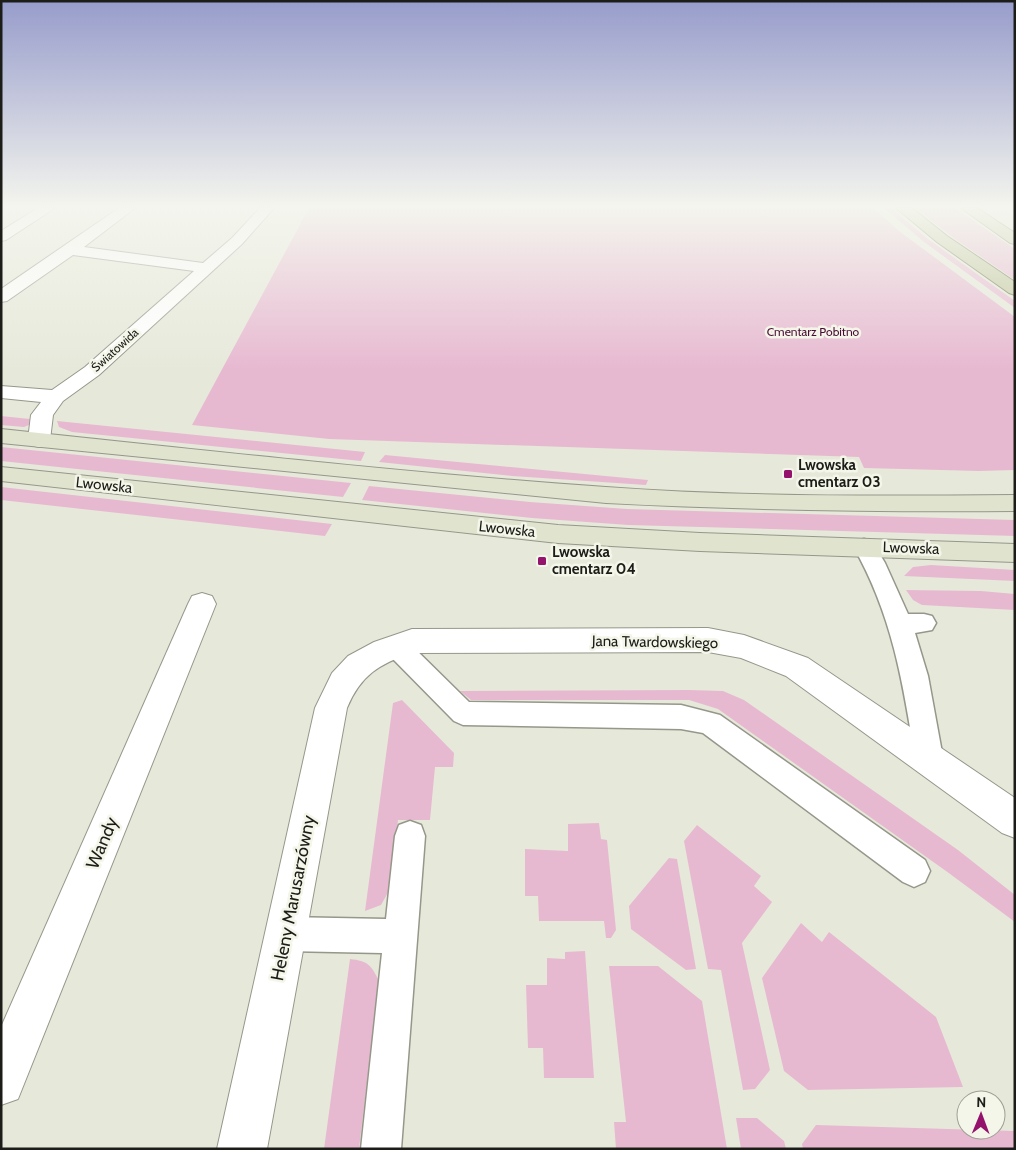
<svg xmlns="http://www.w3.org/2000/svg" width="1016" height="1150" viewBox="0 0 1016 1150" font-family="Cabin,sans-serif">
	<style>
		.green { fill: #e7b9d1 }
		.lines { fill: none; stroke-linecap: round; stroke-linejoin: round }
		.lane-casing { stroke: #95978a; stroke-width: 3 }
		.street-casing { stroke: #95978a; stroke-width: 2 }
		.secondary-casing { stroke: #95978a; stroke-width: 2 }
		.primary-casing { stroke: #6c7343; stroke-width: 2 }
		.lane { fill: #fff; fill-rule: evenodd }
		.street { fill: #fff; fill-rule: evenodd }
		.secondary { fill: #e0e3ce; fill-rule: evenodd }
		.primary { fill: #c1c79c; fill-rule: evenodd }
		.poi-dot { fill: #94126b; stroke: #f3f6e8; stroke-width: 2 }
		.labels { text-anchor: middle; stroke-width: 5; stroke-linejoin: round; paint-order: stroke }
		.far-park-label { font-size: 12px; fill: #4a0b35; stroke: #f3f6e8 }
		.far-street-label { font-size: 12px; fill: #1c1d18; stroke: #f3f6e8 }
		.poi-label { font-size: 15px; font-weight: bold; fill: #1c1d18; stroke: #f3f6e8; text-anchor: start }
		.street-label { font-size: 15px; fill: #1c1d18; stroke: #f3f6e8 }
		.near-street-label { font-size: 18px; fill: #1c1d18; stroke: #f3f6e8 }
	</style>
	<rect width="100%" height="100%" fill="#e6e9da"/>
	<g class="green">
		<polygon points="309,208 873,208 899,231 1015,317 1015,470 979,471 864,468 859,457 329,439 192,425"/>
		<polygon points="884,208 891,208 928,239 1015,301 1015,308 924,242"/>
		<polygon points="915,208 955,208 1015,249 1015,280 955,239"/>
		<polygon points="1,416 30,419 29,425 24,427 1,425"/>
		<polygon points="57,421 365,452 361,461 72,432 59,427"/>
		<polygon points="1,447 351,483 343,497 1,461"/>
		<polygon points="385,455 648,480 646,485 512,476 379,462"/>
		<polygon points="369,486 530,502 627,509 1015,520 1015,536 628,525 532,518 362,500"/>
		<polygon points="1,487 332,524 325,536 1,500"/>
		<polygon points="931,565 1015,570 1015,581 904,576 913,567"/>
		<polygon points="906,590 981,591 1015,594 1015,610 922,605 913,600"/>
		<polygon points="689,690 723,691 744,700 958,850 1015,895 1015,922 946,871 718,709 689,700 471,700 460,691"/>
		<polygon points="402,700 454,753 453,767 435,767 430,820 398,820 390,889 381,905 365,911 393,703"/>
		<polygon points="599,823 601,839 607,840 616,930 611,938 606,938 604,921 539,921 538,896 525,896 525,849 568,851 568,824"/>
		<polygon points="697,825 761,876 754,886 772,902 742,943 770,1070 755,1089 743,1090 721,970 708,969 684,841"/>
		<polygon points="669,858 677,859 696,969 686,970 631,929 629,906"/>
		<polygon points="801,923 822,942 829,932 936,1017 963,1087 808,1090 784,1071 762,978"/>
		<polygon points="585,951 594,1078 544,1078 543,1048 528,1048 526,985 547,985 547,958 565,959 565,952"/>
		<path d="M350 959C368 961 371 965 379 981L359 1149H324Z"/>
		<polygon points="609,966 658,966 702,1001 727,1149 616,1149 614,1122 626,1122"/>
		<polygon points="736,1118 757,1118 784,1141 786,1149 741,1149"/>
		<polygon points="816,1125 1015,1131 1015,1149 803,1149 802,1144"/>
	</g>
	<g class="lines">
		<defs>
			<g id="lane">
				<path d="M864 539 872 541 885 563 908 614H924L932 616 936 623 932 630 915 633 928 676 943 758 939 767 929 771 919 767 915 758C903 682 892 614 853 546L856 541Z"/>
				<polygon points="396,636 405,639 469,702 681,705 720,715 925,860 930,871 925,882 914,887 903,882 703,733 681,729 463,725 454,721 387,653 384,646 387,639"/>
				<polygon points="410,821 421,825 425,836 401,1149 361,1149 382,953 286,951 274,946 269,934 274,922 286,917 386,919 395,836 399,825"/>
			</g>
			<g id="street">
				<polygon points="38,208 55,208 6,240 1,241 1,231"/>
				<polygon points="119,208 135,208 84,247 203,263 232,238 260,208 274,208 242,244 99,375 63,401 53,415 50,440 47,445 39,447 31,445 28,440 31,415 41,402 1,398 1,386 52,390 85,367 194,271 73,255 7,301 1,302 1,289"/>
				<polygon points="202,593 212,596 216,604 18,1099 1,1105 1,1027 188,604 192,596"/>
				<path d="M708 628 744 635 808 658 1015 798V838L1002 833 786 676 741 658 708 652 412 653C379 664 361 675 347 708L267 1149H217L315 708 332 673 348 656 374 642 412 629Z"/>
			</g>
			<g id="secondary">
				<path d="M1 429C203 450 404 473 606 487 742 497 879 496 1015 495V511C879 512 742 510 606 503L1 443Z"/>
				<polygon points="1,467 558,525 700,533 1015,544 1015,562 700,551 558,543 1,481"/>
			</g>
			<g id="primary">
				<polygon points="896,208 912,208 947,236 1015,282 1015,295 1009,293 937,242"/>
				<polygon points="961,208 977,208 1015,233 1015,244 1010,243"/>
			</g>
		</defs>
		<use href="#lane" class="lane-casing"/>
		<use href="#street" class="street-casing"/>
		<use href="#secondary" class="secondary-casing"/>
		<use href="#primary" class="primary-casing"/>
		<use href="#lane" class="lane"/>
		<use href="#street" class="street"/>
		<use href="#secondary" class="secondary"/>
		<use href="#primary" class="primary"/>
	</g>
	<linearGradient id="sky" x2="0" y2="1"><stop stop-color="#979ccb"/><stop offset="0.56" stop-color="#f4f5ee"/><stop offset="1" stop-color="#f4f5ee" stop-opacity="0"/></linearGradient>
	<rect width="1016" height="369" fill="url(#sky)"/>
	<g class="poi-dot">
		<rect x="783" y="469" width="10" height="10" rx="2.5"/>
		<rect x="537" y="556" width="10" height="10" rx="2.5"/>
	</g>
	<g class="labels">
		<g class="far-park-label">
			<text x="813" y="336">Cmentarz Pobitno</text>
		</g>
		<g class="far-street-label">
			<text transform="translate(115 350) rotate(-42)" y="4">Światowida</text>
		</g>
		<g class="poi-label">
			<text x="798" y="470">Lwowska<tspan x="798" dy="17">cmentarz 03</tspan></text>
			<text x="552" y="557">Lwowska<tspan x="552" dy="17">cmentarz 04</tspan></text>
		</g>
		<g class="street-label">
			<text transform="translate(104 485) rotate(6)" y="5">Lwowska</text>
			<text transform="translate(507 529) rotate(6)" y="5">Lwowska</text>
			<text transform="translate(911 548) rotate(2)" y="5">Lwowska</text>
			<text transform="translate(655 642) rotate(1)" y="5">Jana Twardowskiego</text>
		</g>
		<g class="near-street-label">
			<text transform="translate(102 843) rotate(-67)" y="6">Wandy</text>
			<text transform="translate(293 898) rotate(-79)" y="6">Heleny Marusarzówny</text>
		</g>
	</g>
	<rect width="1016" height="1150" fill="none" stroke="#1c1d18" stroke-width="5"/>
	<g transform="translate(981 1115) rotate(1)"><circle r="24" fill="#f3f6e8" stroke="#9d9f95"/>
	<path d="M0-4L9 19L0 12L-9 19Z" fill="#94126b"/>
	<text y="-8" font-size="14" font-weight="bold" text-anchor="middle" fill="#1c1d18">N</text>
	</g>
</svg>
